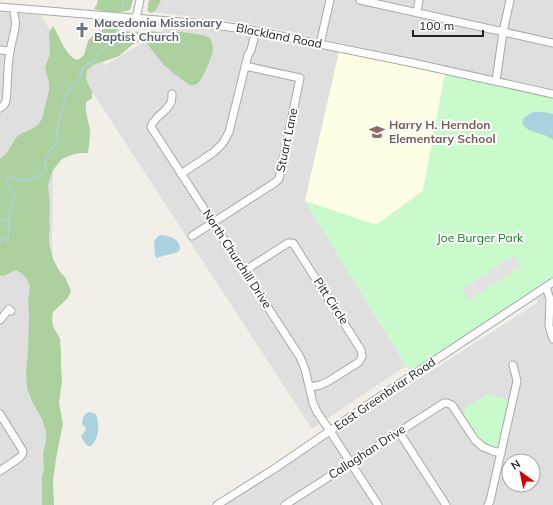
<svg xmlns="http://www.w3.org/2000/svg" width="553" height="505" viewBox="0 0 553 505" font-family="Mulish,sans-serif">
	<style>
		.residential { fill: #e0dfdf; fill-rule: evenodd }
		.education { fill: #ffffe5 }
		.forest { fill: #add19e }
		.park { fill: #c8facc }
		.parking { fill: #e2e2e2 }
		.water { fill: #aad3df }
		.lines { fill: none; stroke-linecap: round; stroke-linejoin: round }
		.stream { stroke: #aad3df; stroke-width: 1.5 }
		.minor-casing { stroke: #a9a9a9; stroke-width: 9 }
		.minor { stroke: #fff; stroke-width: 7 }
		.labels { text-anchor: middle; stroke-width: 4; stroke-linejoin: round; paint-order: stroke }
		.worship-label { font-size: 12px; font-weight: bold; fill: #5b616d; stroke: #fff; text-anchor: start }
		.street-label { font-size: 12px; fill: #222; stroke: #fff }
		.education-label { font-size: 12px; font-weight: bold; fill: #785e54; stroke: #fff; text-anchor: start }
		.park-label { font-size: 12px; fill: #0c8416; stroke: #fff }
	</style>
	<rect width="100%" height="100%" fill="#f2efe9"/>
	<g class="residential">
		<polygon points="157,0 553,0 553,89 257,25 153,12"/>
		<polygon points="0,12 40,15 78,70 90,54 106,65 170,26 223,31 259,36 339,52 305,201 406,366 312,429 89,87 53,160 49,505 0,505"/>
		<path d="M553 288V505H223L537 303 538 298ZM509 461H533V485H509Z"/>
	</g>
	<polygon class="education" points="339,52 445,73 423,191 376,225 305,201"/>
	<g class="forest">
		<path d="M98 0H133L130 10C119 14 106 12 94 9L97 4Z"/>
		<polygon points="149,0 161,0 156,10 152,13 147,11"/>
		<path d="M53 26C58 34 65 52 72 57 74 59 76 59 78 60L84 55 88 41 93 35 99 31 107 28 114 29 121 31 143 32 151 31 166 33H173L181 32 203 35 210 38C212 42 213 46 213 50 212 57 202 81 197 84 195 85 192 85 190 85L173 73 163 64 145 41 138 42 132 45 119 56 93 65 87 70 86 78 88 84 92 91V98L86 102C85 113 88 120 90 130 90 138 89 145 88 153H81L74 154 62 159 53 170 48 185 50 207 49 221 50 228 49 235V242L53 259 60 272 65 277 71 291 68 298 53 312 52 319 53 326 60 339 61 353V368L62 382 59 403 63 424 60 438 56 459 53 481 54 505H42V476L44 469 43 454 46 440V432L42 419 32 401 27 388 26 373 28 352 29 314 28 301 30 286 27 279 22 274 16 270 3 276 0 275V159L6 154 18 135 32 129 38 125 42 119 49 90V83L45 68 50 54 49 33Z"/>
	</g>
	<g class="park">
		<polygon points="445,73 553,96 553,278 410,372 305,201 376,225 423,191"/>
		<path d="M486 395 508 399 498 446 495 448C479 444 473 429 465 416L463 410Z"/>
	</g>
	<polygon class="parking" points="514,255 521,267 469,300 462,289"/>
	<g class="water">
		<path d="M533 112H544L553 114V140C543 131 524 134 522 121L525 117Z"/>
		<path d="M161 235C170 236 180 239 180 249L178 252 156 258 155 255 154 242 158 236Z"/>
		<path d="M90 412 96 414C100 424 99 439 91 446H88L84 442 81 436 85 431 86 428 82 424C83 418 83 413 90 412Z"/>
	</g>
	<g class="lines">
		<g class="stream">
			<polyline points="122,9 124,0"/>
			<polyline points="0,220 1,220 9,218"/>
			<path d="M0 242 2 238 8 241 9 214 15 198 9 187 7 179 14 176 20 181C31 180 39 178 46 169L45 164 47 157 49 152 57 142V129L65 98 71 87 80 77 82 68 93 61 109 44 119 25"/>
		</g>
		<defs>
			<g id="minor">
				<polyline points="360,0 553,43"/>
				<polyline points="0,7 206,24 251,30 413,63 553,94"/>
				<polyline points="417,12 419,0"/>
				<polyline points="136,18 140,0"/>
				<polyline points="320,44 330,0"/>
				<polyline points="0,50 10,51"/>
				<polyline points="496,81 503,32 510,0"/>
				<path d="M172 94C172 97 172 102 170 104 165 113 154 117 151 127L300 357 305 369 313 403 317 412 330 431 378 505"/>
				<path d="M0 108 4 105 6 101C8 84 7 67 10 51 12 38 18 26 14 14"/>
				<polyline points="181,174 214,152 223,143 229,132 248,55 251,50 256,31"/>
				<polyline points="192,236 273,184 279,179 300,78 245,66"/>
				<polyline points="244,271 288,243 293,243 361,350 362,356 359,362 329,381 320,385 310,387"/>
				<polyline points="546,287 550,299 549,326 553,339"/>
				<polyline points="0,320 9,309 11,311"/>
				<polyline points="0,414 23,451 22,455 19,458 0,471"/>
				<polyline points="399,432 446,505"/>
				<polyline points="217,505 277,467 372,402 553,282"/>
				<polyline points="285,505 444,403 447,403 452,405 469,431 475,440 483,447 493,451 501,453"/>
				<polyline points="488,505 490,501 517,381 513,365"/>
			</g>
		</defs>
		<use href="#minor" class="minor-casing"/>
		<use href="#minor" class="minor"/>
	</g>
	<defs>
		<symbol id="church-bare" viewBox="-9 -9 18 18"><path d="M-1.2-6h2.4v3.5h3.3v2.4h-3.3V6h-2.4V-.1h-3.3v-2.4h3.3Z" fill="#6b7280" stroke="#fff" stroke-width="2.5" paint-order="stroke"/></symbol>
		<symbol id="school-bare" viewBox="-9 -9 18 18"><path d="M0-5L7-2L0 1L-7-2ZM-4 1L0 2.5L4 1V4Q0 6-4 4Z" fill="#8d6e63" stroke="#fff" stroke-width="2.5" paint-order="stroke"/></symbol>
	</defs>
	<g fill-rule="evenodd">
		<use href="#church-bare" x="71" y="19" width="22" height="22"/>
		<use href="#school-bare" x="366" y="121" width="22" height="22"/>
	</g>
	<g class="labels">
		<g class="worship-label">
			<text x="94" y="27">Macedonia Missionary<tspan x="94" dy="14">Baptist Church</tspan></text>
		</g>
		<g class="street-label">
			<text transform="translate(279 36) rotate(11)" y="4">Blackland Road</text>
			<text transform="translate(287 140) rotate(-78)" y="4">Stuart Lane</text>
			<text transform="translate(237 259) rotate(57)" y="4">North Churchill Drive</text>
			<text transform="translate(331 301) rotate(57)" y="4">Pitt Circle</text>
			<text transform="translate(385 394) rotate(-34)" y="4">East Greenbriar Road</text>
			<text transform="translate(367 452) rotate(-33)" y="4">Callaghan Drive</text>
		</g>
		<g class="education-label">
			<text x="389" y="129">Harry H. Herndon<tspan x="389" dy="14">Elementary School</tspan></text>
		</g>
		<g class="park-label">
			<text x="480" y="242">Joe Burger Park</text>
		</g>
	</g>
	<g transform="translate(521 473) rotate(327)"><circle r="19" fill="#ffffff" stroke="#a7a7a7"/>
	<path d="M0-3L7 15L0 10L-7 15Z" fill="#d40000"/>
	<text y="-6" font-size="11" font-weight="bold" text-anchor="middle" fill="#222222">N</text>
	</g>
	<path d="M413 30v6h70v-6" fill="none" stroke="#222222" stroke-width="2"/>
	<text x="419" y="30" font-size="12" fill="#222222" stroke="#ffffff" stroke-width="3" paint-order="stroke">100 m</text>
</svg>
